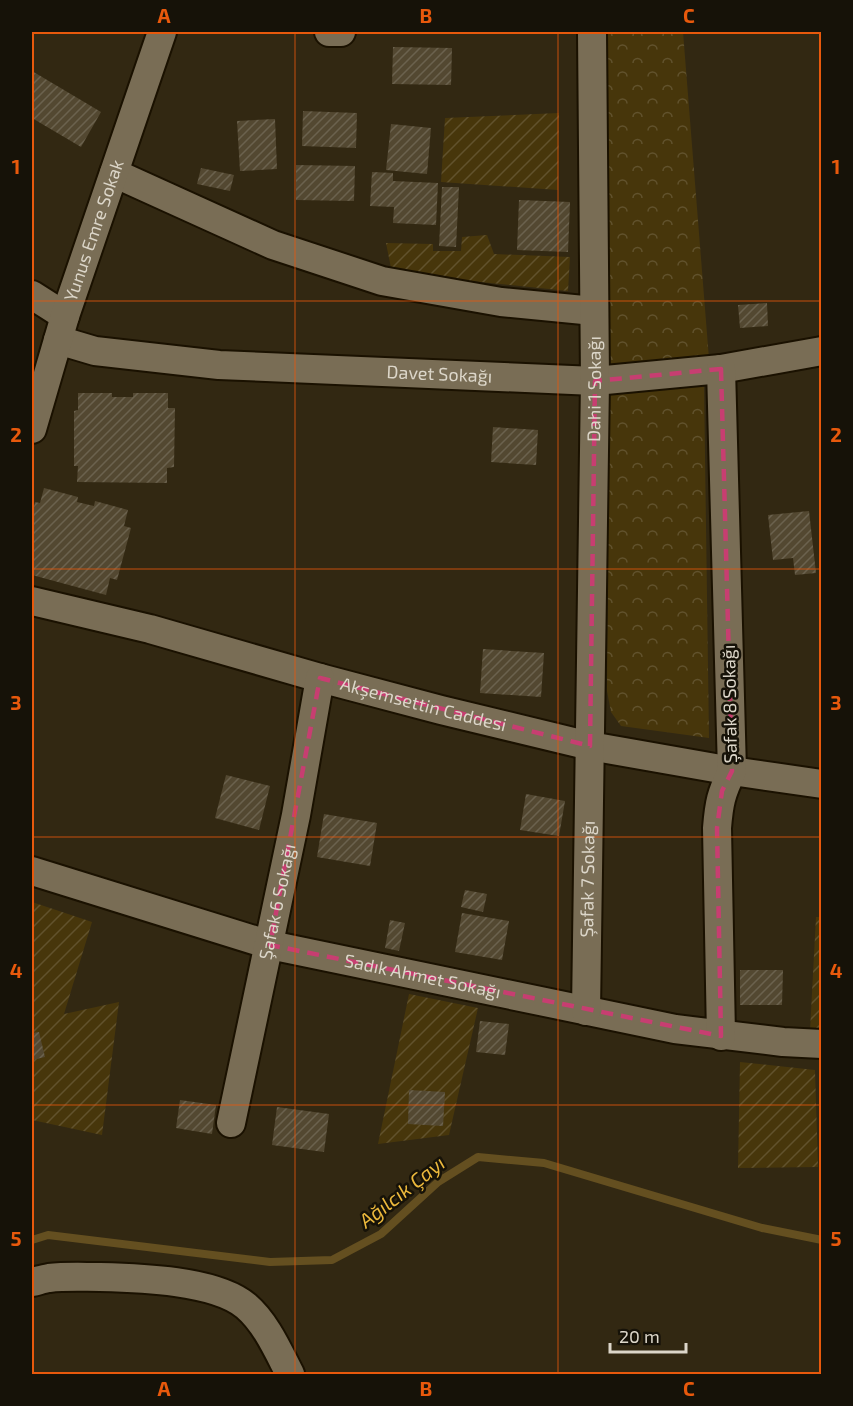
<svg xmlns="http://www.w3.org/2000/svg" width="853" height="1406" viewBox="0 0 853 1406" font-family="'Exo 2',sans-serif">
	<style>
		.forest { fill: url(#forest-crowns) }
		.garden { fill: url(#garden-furrows) }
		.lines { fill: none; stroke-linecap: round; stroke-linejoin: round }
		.stream { stroke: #644f20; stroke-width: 8 }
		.building { fill: url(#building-hatch) }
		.minor-casing { stroke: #1a1100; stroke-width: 32 }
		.minor { stroke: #796d55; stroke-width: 28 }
		.marked { fill: none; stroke: #c73e71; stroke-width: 4.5; stroke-dasharray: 12 8; stroke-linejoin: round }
		.grid { fill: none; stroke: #e8590c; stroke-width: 1.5; stroke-opacity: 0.55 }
		.labels { text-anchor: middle; stroke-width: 5; stroke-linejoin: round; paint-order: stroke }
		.street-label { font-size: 18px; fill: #dcd6c9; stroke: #161208 }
		.water-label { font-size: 20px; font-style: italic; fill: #ebb83c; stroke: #161208 }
		.neatline { fill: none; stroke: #e8590c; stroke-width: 2 }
		.grid-label { font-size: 20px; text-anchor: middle; font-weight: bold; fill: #e8590c }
	</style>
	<defs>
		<pattern id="forest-crowns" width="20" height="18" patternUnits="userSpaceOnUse" patternTransform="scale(1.5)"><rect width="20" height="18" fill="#47360b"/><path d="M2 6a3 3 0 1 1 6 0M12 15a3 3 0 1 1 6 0" fill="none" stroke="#61522d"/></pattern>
		<pattern id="garden-furrows" width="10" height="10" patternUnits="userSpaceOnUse" patternTransform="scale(1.5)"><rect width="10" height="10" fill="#47360b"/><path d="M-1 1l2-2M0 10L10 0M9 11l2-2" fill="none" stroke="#61522d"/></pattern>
		<pattern id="building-hatch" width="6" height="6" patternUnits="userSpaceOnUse" patternTransform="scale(1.5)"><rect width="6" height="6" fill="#534831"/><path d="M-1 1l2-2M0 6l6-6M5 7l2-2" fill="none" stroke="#6b624e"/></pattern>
	</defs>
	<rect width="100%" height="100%" fill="#322812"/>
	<g class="forest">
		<polygon points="605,32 683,32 709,359 609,364"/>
		<polygon points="704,385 709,738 621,726 611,712 607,691 609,390"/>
	</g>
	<g class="garden">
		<polygon points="559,113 558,190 441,182 445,118"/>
		<polygon points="487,235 494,254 570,257 568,291 392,273 386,243 433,244 433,251 461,251 462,237"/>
		<polygon points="32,902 92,922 64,1014 119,1002 102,1135 32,1120"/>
		<polygon points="816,917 821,917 821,1032 810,1031"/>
		<polygon points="409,994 478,1008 449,1135 378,1144"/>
		<polygon points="740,1062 815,1070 818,1167 738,1168"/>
	</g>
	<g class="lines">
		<polyline class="stream" points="32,1240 48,1235 270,1262 332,1260 381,1234 438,1182 478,1157 544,1163 762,1228 822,1240"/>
	</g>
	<g class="building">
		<polygon points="393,47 452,48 451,85 392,84"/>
		<polygon points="32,71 101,112 81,147 32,118"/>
		<polygon points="303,111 357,113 356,148 302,146"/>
		<polygon points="275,119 277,169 240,171 237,121"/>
		<polygon points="391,124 431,128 427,174 386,170"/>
		<polygon points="296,165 355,166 354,201 296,200"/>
		<polygon points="201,168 234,175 230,191 197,184"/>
		<polygon points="372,172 393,173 393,181 438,183 436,225 393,223 394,207 370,206"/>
		<polygon points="442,187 459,187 456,247 439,246"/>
		<polygon points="519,200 570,202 568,252 517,250"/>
		<polygon points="767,303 768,326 740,328 738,305"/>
		<polygon points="78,393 112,393 112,397 133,397 133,393 168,393 168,408 175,408 174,467 167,468 167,483 77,482 78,466 74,466 74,411 78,410"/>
		<polygon points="493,427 538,430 536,465 491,462"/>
		<polygon points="44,488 78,497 77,502 94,506 95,501 128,510 124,526 131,528 117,580 110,578 106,595 32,575 32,516 35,502 40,503"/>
		<polygon points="809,511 816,573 795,575 793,558 773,560 768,515"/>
		<polygon points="483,649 544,653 541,697 480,693"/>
		<polygon points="226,775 270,786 259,830 215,818"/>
		<polygon points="526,794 565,801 559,836 520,830"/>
		<polygon points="324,814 377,823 370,866 317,857"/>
		<polygon points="465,890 487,894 483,912 461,907"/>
		<polygon points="462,913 509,921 502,960 455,952"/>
		<polygon points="390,920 405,923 399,951 385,948"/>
		<polygon points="740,970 783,970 782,1005 740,1005"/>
		<polygon points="480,1021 509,1024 505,1055 476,1052"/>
		<polygon points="39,1032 45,1057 32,1060 32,1033"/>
		<polygon points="409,1090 445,1092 443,1126 408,1124"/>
		<polygon points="180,1100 216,1105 212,1134 176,1128"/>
		<polygon points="277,1107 329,1114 324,1152 272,1145"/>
	</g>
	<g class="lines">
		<defs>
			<g id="minor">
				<polyline points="329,32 341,32"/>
				<polyline points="114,173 273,245 382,281 501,302 594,311"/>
				<polyline points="32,295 65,316"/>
				<path id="s1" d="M58 340 95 351 219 365 595 381 721 369 822 351"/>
				<path id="s2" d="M32 429 65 316 162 32"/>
				<path id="s3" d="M32 601 150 629 320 678 441 710 590 746 732 771 822 784"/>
				<path id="s4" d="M32 871 270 945 675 1029 783 1042 822 1044"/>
				<path id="s5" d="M586 1011 595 381 592 32"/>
				<path d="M721 1036 717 828C719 803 721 794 732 771L721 369"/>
				<path id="s6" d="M231 1123 296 815 320 678"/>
				<path d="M32 1282C37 1281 43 1279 49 1278 66 1276 83 1277 100 1277 139 1278 215 1280 246 1306 266 1323 278 1351 290 1374"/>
			</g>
		</defs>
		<use href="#minor" class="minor-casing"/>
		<use href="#minor" class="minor"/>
	</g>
	<path class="marked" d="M721 369 732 771 722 791 717 828 721 1036 270 945 320 678 590 746 595 381Z"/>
	<path class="grid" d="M295 32V1374M558 32V1374M32 301H822M32 569H822M32 837H822M32 1105H822"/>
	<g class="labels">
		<g class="street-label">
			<text dy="6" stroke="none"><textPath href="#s2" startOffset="208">Yunus Emre Sokak</textPath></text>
			<text dy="6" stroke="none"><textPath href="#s1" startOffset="384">Davet Sokağı</textPath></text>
			<text dy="6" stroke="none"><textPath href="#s5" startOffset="622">Dahi 1 Sokağı</textPath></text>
			<text transform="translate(730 704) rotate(-91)" y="6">Şafak 8 Sokağı</text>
			<text dy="6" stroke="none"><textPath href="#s3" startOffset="405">Akşemsettin Caddesi</textPath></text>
			<text dy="6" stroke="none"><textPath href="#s5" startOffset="132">Şafak 7 Sokağı</textPath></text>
			<text dy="6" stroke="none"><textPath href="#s6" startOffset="226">Şafak 6 Sokağı</textPath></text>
			<text dy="6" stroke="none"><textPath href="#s4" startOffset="405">Sadık Ahmet Sokağı</textPath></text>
		</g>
		<g class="water-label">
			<text transform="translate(402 1192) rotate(-38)" y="7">Ağılcık Çayı</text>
		</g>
	</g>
	<rect width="853" height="1406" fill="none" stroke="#161208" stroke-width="66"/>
	<path d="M610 1343v9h76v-9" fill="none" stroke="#dcd6c9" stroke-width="3"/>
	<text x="619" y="1343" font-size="18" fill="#dcd6c9" stroke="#161208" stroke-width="4.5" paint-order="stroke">20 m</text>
	<rect x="33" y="33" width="787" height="1340" class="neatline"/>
	<g class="grid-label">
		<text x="164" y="23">A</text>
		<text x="426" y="23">B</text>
		<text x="689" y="23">C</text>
		<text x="16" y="174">1</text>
		<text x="836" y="174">1</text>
		<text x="16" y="442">2</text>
		<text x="836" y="442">2</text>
		<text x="16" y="710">3</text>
		<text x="836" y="710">3</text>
		<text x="16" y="978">4</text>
		<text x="836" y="978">4</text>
		<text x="16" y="1246">5</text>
		<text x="836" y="1246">5</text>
		<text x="164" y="1396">A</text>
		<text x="426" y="1396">B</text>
		<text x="689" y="1396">C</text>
	</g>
</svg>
